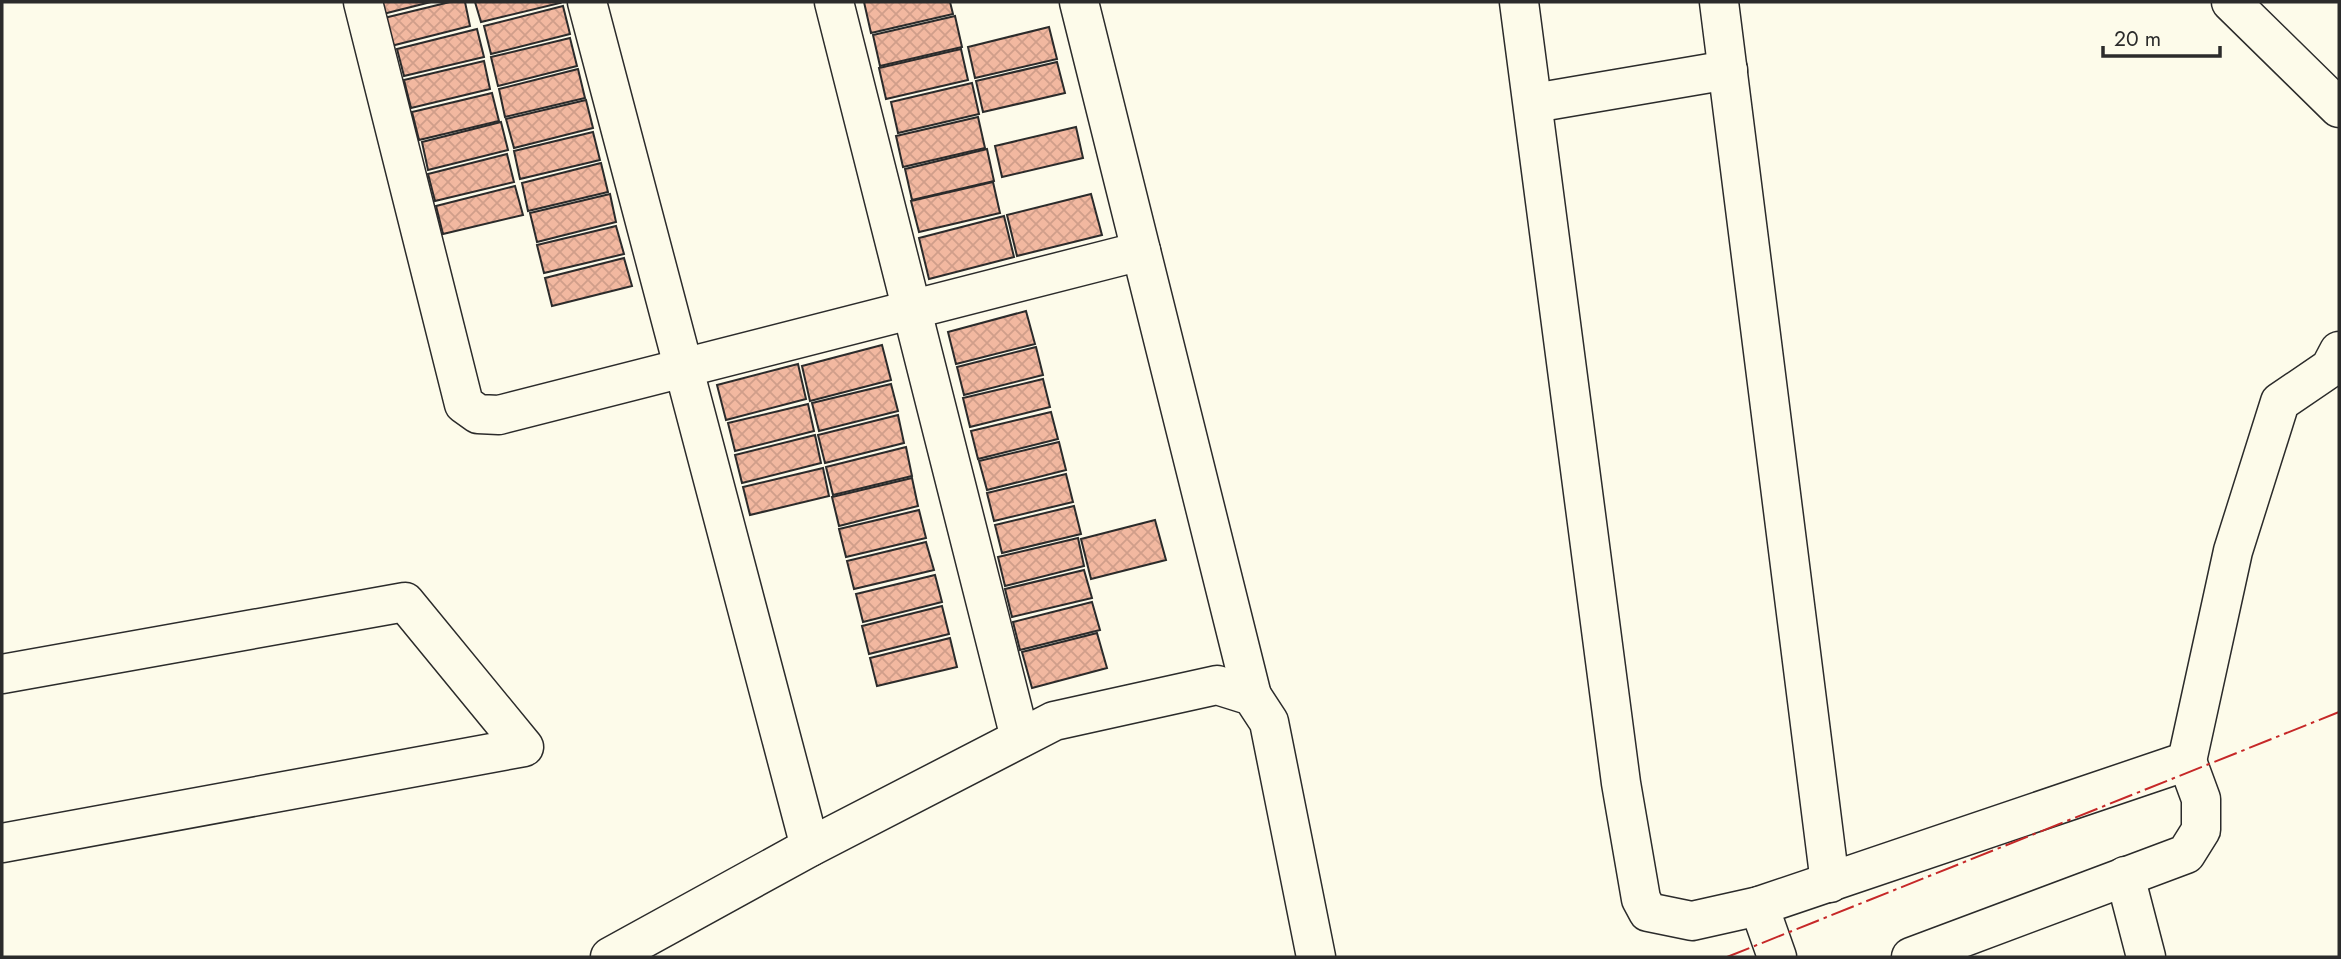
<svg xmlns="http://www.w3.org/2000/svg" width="2341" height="959" viewBox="0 0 2341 959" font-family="Jost,sans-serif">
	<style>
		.building { fill: url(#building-cross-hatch); stroke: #2b2b2b; stroke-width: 2 }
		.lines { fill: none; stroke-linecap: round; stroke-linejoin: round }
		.minor-casing { stroke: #2b2b2b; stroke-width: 41 }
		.minor { stroke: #fdfbea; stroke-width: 38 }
		.power { stroke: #c62828; stroke-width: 2; stroke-dasharray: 24 5 3.5 5; stroke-linecap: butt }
	</style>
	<defs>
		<pattern id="building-cross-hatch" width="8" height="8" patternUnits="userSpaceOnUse" patternTransform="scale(1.75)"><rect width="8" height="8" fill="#f2b8a0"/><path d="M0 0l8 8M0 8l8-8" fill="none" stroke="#d09e8a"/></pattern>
	</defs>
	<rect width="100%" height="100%" fill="#fdfbea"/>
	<g class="building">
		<polygon points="380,2 431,2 383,14"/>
		<polygon points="450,2 465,2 470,26 391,46 384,18"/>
		<polygon points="475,2 559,2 560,3 481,22"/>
		<polygon points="864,2 950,2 953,14 871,33"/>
		<polygon points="563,6 570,34 491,54 484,26"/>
		<polygon points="955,16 962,47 880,66 873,35"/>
		<polygon points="1049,27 1057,59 975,78 968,47"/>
		<polygon points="477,29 484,57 404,76 397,49"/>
		<polygon points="570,38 577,66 498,86 491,57"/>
		<polygon points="961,49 968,80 886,99 879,68"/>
		<polygon points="484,61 490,89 411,108 404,80"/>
		<polygon points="1057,62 1065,93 983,112 976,81"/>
		<polygon points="578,69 585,98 505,117 499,89"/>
		<polygon points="972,83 979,114 898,133 891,102"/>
		<polygon points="492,93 499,121 419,140 412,112"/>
		<polygon points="586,100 593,128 514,148 506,119"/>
		<polygon points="978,117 985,148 903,167 896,136"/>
		<polygon points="501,122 508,150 428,170 422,142"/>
		<polygon points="1076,127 1083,158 1002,177 995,146"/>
		<polygon points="593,132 600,160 520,179 514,151"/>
		<polygon points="987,149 994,181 912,200 905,169"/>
		<polygon points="507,154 514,182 435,201 428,174"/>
		<polygon points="601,163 608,192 528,211 522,183"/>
		<polygon points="993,182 1000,213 919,232 911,201"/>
		<polygon points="515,186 523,215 443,234 436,206"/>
		<polygon points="610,194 616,222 537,242 530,213"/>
		<polygon points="1091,194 1102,235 1017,256 1007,215"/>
		<polygon points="1004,216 1014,257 929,279 919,238"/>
		<polygon points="616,226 624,254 544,273 537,245"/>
		<polygon points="624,258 632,286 552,306 545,278"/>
		<polygon points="1026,311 1035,344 956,364 948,332"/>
		<polygon points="882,345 891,380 810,401 802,366"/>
		<polygon points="1036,347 1043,375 964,395 957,367"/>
		<polygon points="798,364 806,399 726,420 717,385"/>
		<polygon points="1043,379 1050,407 970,427 963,398"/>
		<polygon points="891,384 898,411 819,431 812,403"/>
		<polygon points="808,404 814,431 735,451 728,423"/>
		<polygon points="1051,412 1058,439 978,459 971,431"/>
		<polygon points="898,415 904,443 825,463 818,435"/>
		<polygon points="815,435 821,463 742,483 735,455"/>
		<polygon points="1059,442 1066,470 987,490 979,461"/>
		<polygon points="906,447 912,476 833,495 826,467"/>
		<polygon points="823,468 829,496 750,515 743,487"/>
		<polygon points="1066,474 1073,502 994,521 987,493"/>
		<polygon points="912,478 918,506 839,526 832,497"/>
		<polygon points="1074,506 1081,534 1002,553 995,525"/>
		<polygon points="919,510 926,538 846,557 839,529"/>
		<polygon points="1155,520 1166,560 1091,579 1081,539"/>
		<polygon points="1078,538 1084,566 1005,586 998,557"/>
		<polygon points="926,542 934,570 854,589 847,561"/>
		<polygon points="1084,570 1092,598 1012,617 1005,589"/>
		<polygon points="935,575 942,602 863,622 856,594"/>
		<polygon points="1092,602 1100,630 1020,650 1013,622"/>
		<polygon points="942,606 949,634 869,654 862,626"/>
		<polygon points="1097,633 1107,668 1032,688 1022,652"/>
		<polygon points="950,638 957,667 877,686 870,658"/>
	</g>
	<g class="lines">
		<defs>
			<g id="minor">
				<polyline points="363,2 464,404 478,414 499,415 1141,251"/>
				<polyline points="587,2 810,847"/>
				<polyline points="834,2 1020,738"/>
				<polyline points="1079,2 1252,696"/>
				<polyline points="1519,2 1621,783 1641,899 1648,912 1692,921 1759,906 2187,761 2233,551 2280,402 2330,368 2339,351"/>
				<polyline points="1719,2 1830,883"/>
				<polyline points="2231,2 2339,108"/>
				<polyline points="1534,103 1728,70"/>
				<polyline points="2,674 405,602 524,747 2,843"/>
				<polyline points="2125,876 2146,957"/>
				<polyline points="1759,906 1777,957"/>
				<polyline points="610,957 810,847 1054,721 1217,685 1252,696 1269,722 1316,957"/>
				<polyline points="1911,957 2186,854 2201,830 2201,799 2187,761"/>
			</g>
		</defs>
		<use href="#minor" class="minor-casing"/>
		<use href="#minor" class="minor"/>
		<polyline class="power" points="1727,957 2339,712"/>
	</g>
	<rect width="2341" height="959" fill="none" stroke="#2b2b2b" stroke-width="7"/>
	<path d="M2103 46v10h117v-10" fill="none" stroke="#2b2b2b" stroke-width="3.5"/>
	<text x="2114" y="46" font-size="21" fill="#2b2b2b" stroke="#fdfbea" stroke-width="5" paint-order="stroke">20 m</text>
</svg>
